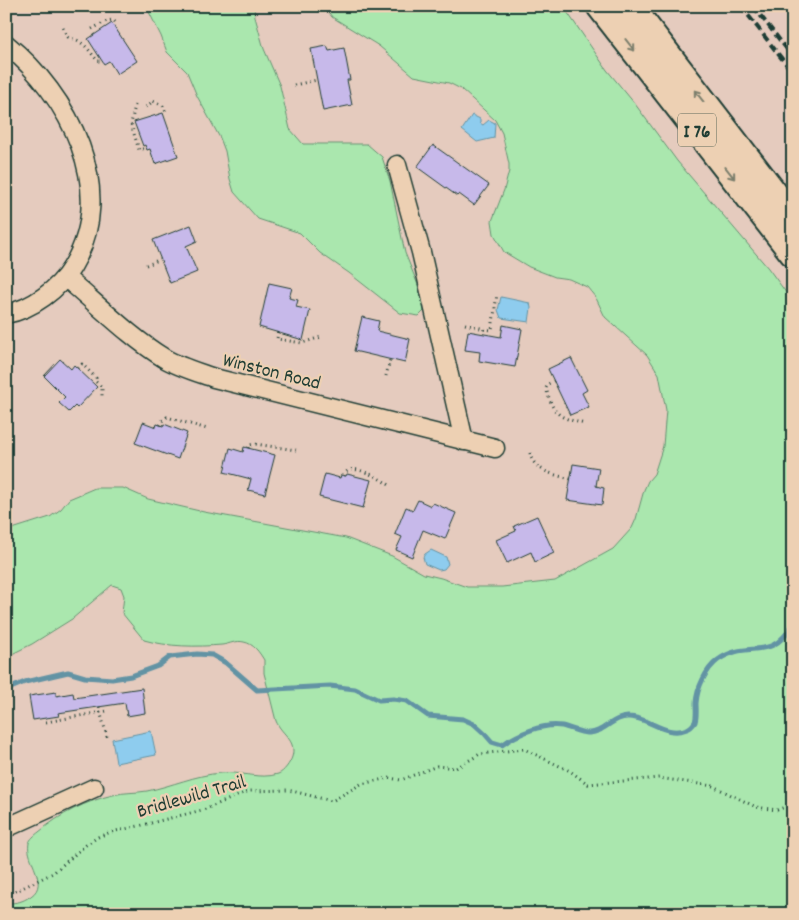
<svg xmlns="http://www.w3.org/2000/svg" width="799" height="920" viewBox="0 0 799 920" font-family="Dekko,sans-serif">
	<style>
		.green { fill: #aae7ae; stroke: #649271 }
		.water { fill: #8eccee; stroke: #6293a4 }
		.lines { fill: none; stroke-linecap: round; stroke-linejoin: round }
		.stream { stroke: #6293a4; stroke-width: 5 }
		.building { fill: #c7b9ea; stroke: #1f3d34 }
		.minor-casing { stroke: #1f3d34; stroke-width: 21 }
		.highway-casing { stroke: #1f3d34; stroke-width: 30 }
		.path { stroke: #1f3d34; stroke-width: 3; stroke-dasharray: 1 4; stroke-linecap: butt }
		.minor { stroke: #edd0b3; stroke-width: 18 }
		.highway { stroke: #edd0b3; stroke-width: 26 }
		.rail { stroke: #1f3d34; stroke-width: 4; stroke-dasharray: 8 4; stroke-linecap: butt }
		.oneway { stroke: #7c7f6d }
		.labels { text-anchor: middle; stroke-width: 4.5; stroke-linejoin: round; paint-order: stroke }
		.shield { fill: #edd0b3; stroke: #5d695a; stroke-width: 1 }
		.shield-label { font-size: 19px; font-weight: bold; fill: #1f3d34 }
		.street-label { font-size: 20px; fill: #1f3d34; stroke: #edd0b3 }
	</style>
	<rect width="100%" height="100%" fill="#e5cbbe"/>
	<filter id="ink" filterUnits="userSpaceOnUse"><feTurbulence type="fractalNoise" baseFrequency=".02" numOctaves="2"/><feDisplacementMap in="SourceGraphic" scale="10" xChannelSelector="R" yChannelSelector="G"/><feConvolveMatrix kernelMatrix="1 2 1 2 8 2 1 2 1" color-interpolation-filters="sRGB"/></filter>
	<g filter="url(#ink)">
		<g class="green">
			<polygon points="146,6 254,6 255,17 264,49 280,86 290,129 303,144 367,144 382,157 390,181 405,253 418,285 424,311 419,316 400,313 349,273 320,253 300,233 258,219 234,192 230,179 225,151 220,138 197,96 187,72 167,52 161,36"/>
			<path d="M324 6H563L607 70 635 104 677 161 768 268 793 302V914H6V903C17 903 22 902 31 896 50 883 25 860 29 843 30 839 35 835 39 832 60 814 86 801 113 795 124 792 136 793 147 791 172 786 195 775 221 773 240 771 260 780 278 774 284 772 290 763 292 757 297 740 282 735 276 721L264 673V660C259 652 254 644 244 642 236 640 230 644 222 645 197 647 168 647 144 640L122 613 124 596 121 588 112 585 72 619 32 644 6 657V531L50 517 61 509 69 499 95 488H123L148 499 204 512 346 538 392 556 424 574 441 578 467 587H502L555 581 613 549 632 528 636 519 644 490 648 481 654 474 663 446 666 410 659 374 647 355 605 317 596 298 587 287 569 279 555 277 529 267 504 252 494 234 492 221 504 190 509 171V164L502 133 495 120 461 89 449 83 414 76 379 46 332 17Z"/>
		</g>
		<g class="water">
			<polygon points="472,115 480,119 480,123 483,125 489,120 495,123 494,138 477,142 462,130"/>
			<polygon points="501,297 530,303 531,308 529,322 501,318 498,310"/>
			<polygon points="431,550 446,557 448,564 444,569 439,570 425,564 423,557 425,554"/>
			<polygon points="151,731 156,755 116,763 112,739"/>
		</g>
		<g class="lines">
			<path class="stream" d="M6 690 25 682 68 672 85 677 112 679 131 676 158 666 170 657 197 654 212 655 226 663 257 690 330 686 355 689 379 700 393 699 407 701 428 716 463 719 474 724 485 734 492 742 502 745C517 734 543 723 562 726 571 728 579 733 588 733 603 734 613 716 629 717 649 717 666 738 687 729 690 728 693 725 695 722 697 716 696 709 696 703 697 688 706 669 718 660 749 638 770 664 793 624"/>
		</g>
		<g class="building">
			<polygon points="112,23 137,61 117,74 109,61 104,64 88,39"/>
			<polygon points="327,46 329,51 344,48 350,80 347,80 352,105 323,111 311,49"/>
			<polygon points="163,113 178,156 155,164 150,149 147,150 145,145 143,146 134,122"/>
			<polygon points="433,145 489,185 474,205 459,194 457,196 417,167"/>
			<polygon points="191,225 197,241 186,246 197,272 170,283 153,240"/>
			<polygon points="269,283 292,288 289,298 298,300 296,307 310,310 303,340 259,327"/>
			<polygon points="362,317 379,321 377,331 410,339 405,363 354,351"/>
			<polygon points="503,325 522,329 515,367 479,361 480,352 465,350 468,331 501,337"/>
			<polygon points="571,358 587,390 582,393 589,407 570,415 548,369"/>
			<polygon points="60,359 71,369 74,365 97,387 77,408 75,406 69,412 59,403 65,397 44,376"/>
			<polygon points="143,422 156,427 157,424 163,426 164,424 187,433 178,459 135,443"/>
			<polygon points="244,447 275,455 265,494 248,490 251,479 224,472 230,448 243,452"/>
			<polygon points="573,464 599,468 596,486 604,488 602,505 567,500"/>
			<polygon points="325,474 340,478 341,475 346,476 347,474 371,480 363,508 319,497"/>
			<polygon points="418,500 431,506 433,503 456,513 445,539 423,530 412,557 396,550 402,537 395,534 406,507 413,510"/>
			<polygon points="537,516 554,553 535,562 531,552 507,563 496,540 516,531 514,526"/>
			<polygon points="142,688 145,713 127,716 125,703 58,713 59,716 33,720 29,696 56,692 56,696 73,693 74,698"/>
		</g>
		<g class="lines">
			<defs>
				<g id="minor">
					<path d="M6 44C69 95 119 190 72 267 59 289 32 309 6 314"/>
					<polyline points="397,165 421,252 464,441"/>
					<path d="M66 278C96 303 131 338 164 358 179 367 197 372 214 378L495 448"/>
					<polyline points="6,828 94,788"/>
				</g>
				<g id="highway">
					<polyline points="600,6 793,253"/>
					<polyline points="630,6 793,218"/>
				</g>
			</defs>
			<use href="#minor" class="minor-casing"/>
			<use href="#highway" class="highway-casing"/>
			<g class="path">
				<path d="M63 28 68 37C72 39 77 39 80 42 88 47 92 55 98 61H103"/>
				<polyline points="92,29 107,21 113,20 116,23"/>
				<polyline points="294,85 317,80"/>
				<polyline points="135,105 131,124 139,150 146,148"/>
				<polyline points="146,107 153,101 163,106 166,112"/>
				<polyline points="146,265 152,263 160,259"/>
				<polyline points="465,324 484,329 483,334"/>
				<polyline points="484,329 492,330 497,294"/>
				<polyline points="278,332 277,339 302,343 321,337"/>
				<polyline points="78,368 82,364 96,378 95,381 102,387 102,399"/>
				<polyline points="386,376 390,360"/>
				<path d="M554 381 548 384 546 388C554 416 558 417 585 424"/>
				<polyline points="160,425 162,421 167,417 207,429"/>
				<polyline points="248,448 249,445 255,444 296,450"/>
				<path d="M530 453C533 471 555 475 571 479"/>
				<path d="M344 476C349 459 382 480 391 486"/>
				<polyline points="99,707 107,737"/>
				<polyline points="46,722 107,711"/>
				<polyline points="6,896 53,873 86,845 98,837 111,832 139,826 206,809 249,791 288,790 332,801 361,784 389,778 401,780 437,766 456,768 480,754 524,749 570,771 588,784 659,778 713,786 756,807 777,810 793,804"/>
			</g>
			<use href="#minor" class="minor"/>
			<use href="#highway" class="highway"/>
			<g class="rail">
				<polyline points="741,6 793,73"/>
				<polyline points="753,6 793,57"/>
			</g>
		</g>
		<defs><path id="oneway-shaft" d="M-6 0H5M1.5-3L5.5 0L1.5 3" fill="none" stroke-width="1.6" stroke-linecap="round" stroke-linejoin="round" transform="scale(1.25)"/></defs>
		<g class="oneway">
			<use href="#oneway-shaft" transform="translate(630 45) rotate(52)"/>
			<use href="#oneway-shaft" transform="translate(699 96) rotate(-128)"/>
			<use href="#oneway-shaft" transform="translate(730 173) rotate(52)"/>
		</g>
	</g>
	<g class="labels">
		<rect class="shield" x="678" y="113.5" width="38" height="33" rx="4"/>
		<g class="shield-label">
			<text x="697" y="137">I 76</text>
		</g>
		<g class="street-label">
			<text transform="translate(272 370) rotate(14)" y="7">Winston Road</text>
			<text transform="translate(191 795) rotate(-16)" y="7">Bridlewild Trail</text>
		</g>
	</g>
	<rect width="799" height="920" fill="none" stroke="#edd0b3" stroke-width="25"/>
	<rect x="12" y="12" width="774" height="895" fill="none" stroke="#1f3d34" stroke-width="2" filter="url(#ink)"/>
</svg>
